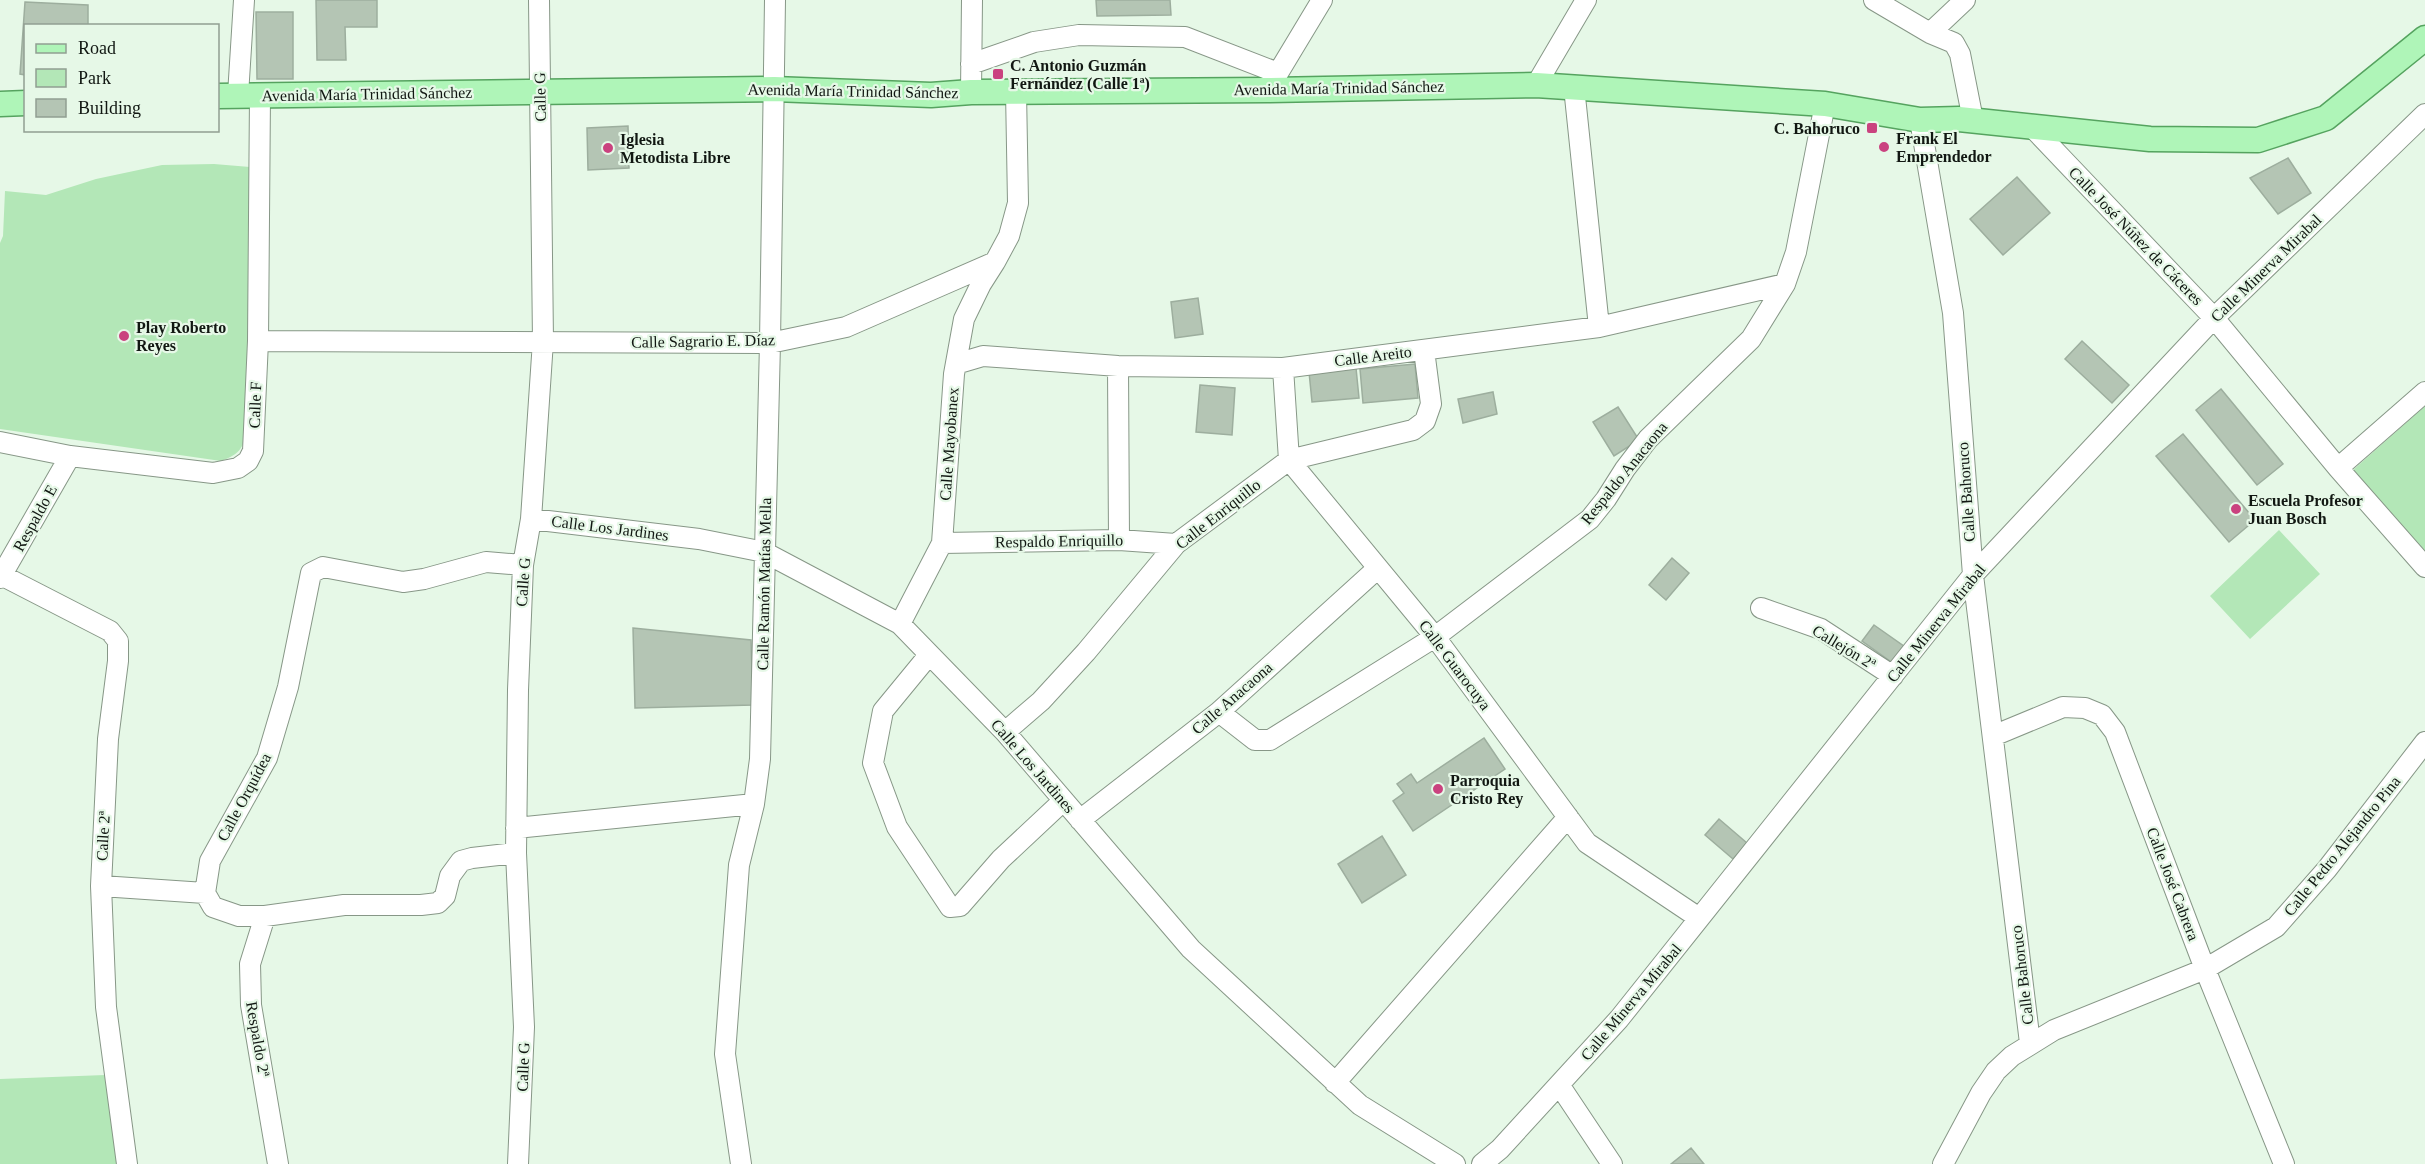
<svg xmlns="http://www.w3.org/2000/svg" width="2425" height="1164" font-family="Georgia,serif">
<rect width="100%" height="100%" fill="#e6f8e7"/>
<path fill="#b3e7b7" d="M 214,164 L 250,167 L 247,432 C 243,449 238,455 221,461 L 0,429 L 0,243 L 3,236 L 5,191 L 46,195 L 96,179 L 162,165 Z
M 2425,406 L 2425,551 L 2353,470 Z
M 2279,530 L 2320,574 L 2250,639 L 2210,596 Z
M 105,1075 L 118,1164 L 0,1164 L 0,1079 Z"/>
<path fill="#b4c5b4" stroke="#9dae9e" stroke-width="1.5" d="M 316,0 L 377,0 L 377,27 L 345,27 L 346,60 L 317,60 Z
M 1096,0 L 1170,0 L 1171,15 L 1097,16 Z
M 25,2 L 88,5 L 88,26 L 26,26 L 26,75 L 20,74 Z
M 256,12 L 293,12 L 293,79 L 257,79 Z
M 628,126 L 629,168 L 588,170 L 587,128 Z
M 2288,158 L 2311,193 L 2278,214 L 2250,178 Z
M 2017,177 L 2050,213 L 2003,255 L 1970,219 Z
M 1198,298 L 1203,334 L 1175,338 L 1171,302 Z
M 2082,341 L 2129,385 L 2112,403 L 2065,359 Z
M 1415,364 L 1418,398 L 1363,403 L 1360,369 Z
M 1356,368 L 1359,398 L 1312,402 L 1309,372 Z
M 1200,385 L 1235,388 L 1232,435 L 1196,432 Z
M 2221,389 L 2283,464 L 2257,485 L 2196,410 Z
M 1493,392 L 1497,414 L 1463,423 L 1458,399 Z
M 1618,407 L 1639,440 L 1614,456 L 1593,422 Z
M 2183,434 L 2255,520 L 2229,542 L 2156,456 Z
M 1672,558 L 1689,573 L 1666,600 L 1649,585 Z
M 1874,625 L 1908,649 L 1897,666 L 1862,641 Z
M 633,628 L 751,640 L 753,705 L 635,708 Z
M 1484,738 L 1505,769 L 1413,831 L 1393,801 L 1404,793 L 1397,784 L 1411,774 L 1417,783 Z
M 1719,819 L 1747,843 L 1733,859 L 1705,835 Z
M 1382,836 L 1406,875 L 1362,903 L 1338,864 Z
M 1691,1148 L 1704,1164 L 1671,1164 Z"/>
<g fill="none" stroke-linecap="round" stroke-linejoin="round">
<g stroke="#879787" stroke-width="22">
<path id="minor" d="M 1874,0 L 1930,33 L 1954,43 L 1960,54 L 1973,120
M 1930,33 L 1965,0
M 971,64 L 1034,42 L 1079,35 L 1185,37 L 1278,73
M 1272,83 L 1322,0
M 1536,85 L 1586,0
M 1574,87 L 1599,327
M 971,92 L 972,0
M 238,95 L 244,0
M 1920,120 L 1953,313 L 1973,575 L 2030,1043
M 2032,127 L 2214,318 L 2338,468 L 2425,567
M 258,341 L 770,343 L 846,327 L 995,262 L 1009,236 L 1018,203 L 1016,91
M 956,364 L 983,356 L 1118,366 L 1283,368 L 1599,327 L 1785,284
M 1118,366 L 1119,540
M 1283,368 L 1289,460 L 1435,637 L 1587,843 L 1699,918
M 0,442 L 70,456 L 213,473 L 238,468 L 248,461 L 253,451 L 258,341 L 260,95
M 2338,468 L 2425,392
M 531,519 L 699,539 L 764,552 L 900,624 L 1005,732 L 1191,949 L 1360,1105 L 1455,1164
M 942,543 L 1119,540 L 1176,544
M 3,576 L 110,631 L 118,641 L 118,661 L 108,739 L 101,886 L 106,1007 L 127,1164
M 0,578 L 70,456
M 1761,608 L 1821,629 L 1893,676
M 900,624 L 942,543 L 954,374 L 964,319 L 981,284 L 995,262
M 929,655 L 883,711 L 873,763 L 897,827 L 950,907 L 960,906 L 1001,859 L 1063,801
M 1219,712 L 1255,740 L 1270,740 L 1435,637 L 1590,519 L 1606,499 L 1625,469 L 1648,439 L 1751,339 L 1785,284 L 1796,252 L 1825,104
M 1005,732 L 1041,701 L 1086,652 L 1176,544 L 1289,460 L 1413,430 L 1425,421 L 1431,404 L 1424,350
M 1993,736 L 2063,707 L 2085,708 L 2102,715 L 2115,732 L 2205,969 L 2284,1164
M 1080,820 L 1219,712 L 1378,568
M 516,828 L 754,804
M 516,853 L 472,858 L 461,861 L 450,876 L 445,896 L 438,903 L 421,905 L 344,905 L 265,916 L 239,916 L 213,907 L 205,893 L 210,861 L 267,758 L 288,687 L 311,573 L 323,567 L 403,582 L 424,579 L 486,562 L 523,565
M 101,886 L 205,893
M 265,916 L 250,964 L 251,1005 L 278,1164
M 1335,1083 L 1568,817
M 1560,1086 L 1612,1164
M 518,1164 L 524,1027 L 516,853 L 518,690 L 523,565 L 531,519 L 543,341 L 539,0
M 741,1164 L 725,1054 L 739,865 L 754,804 L 760,759 L 770,343 L 775,0
M 1482,1164 L 1500,1149 L 1619,1019 L 1973,575 L 2214,318 L 2425,114
M 1943,1164 L 1981,1093 L 1996,1071 L 2012,1056 L 2054,1030 L 2205,969 L 2276,927 L 2327,869 L 2425,742"/>
</g>
<g stroke="#55a35f" stroke-width="27">
<path id="major" d="M 218,96 L 774,89 L 931,95 L 971,92 L 1267,90 L 1536,85 L 1825,104 L 1920,120 L 1959,119 L 2150,139 L 2258,140 L 2326,118 L 2425,38
M 0,104 L 26,103"/>
</g>
<use href="#minor" stroke="#fff" stroke-width="20"/>
<use href="#major" stroke="#aff5b8" stroke-width="24"/>
</g>
<g fill="#ca427f" stroke="#e6f8e7" stroke-width="2">
<rect x="992" y="68" width="12" height="12" rx="3"/>
<rect x="1866" y="122" width="12" height="12" rx="3"/>
<circle cx="1884" cy="147" r="6"/>
<circle cx="608" cy="148" r="6"/>
<circle cx="124" cy="336" r="6"/>
<circle cx="2236" cy="509" r="6"/>
<circle cx="1438" cy="789" r="6"/>
</g>
<g text-anchor="middle" dominant-baseline="central" stroke-width="4.5" stroke-linejoin="round" paint-order="stroke">
<g font-size="16" font-weight="bold" fill="#111712" stroke="#e6f8e7" text-anchor="start">
<text x="1010" y="65">C. Antonio Guzmán<tspan x="1010" dy="18">Fernández (Calle 1ª)</tspan></text>
<text x="1860" y="128" text-anchor="end">C. Bahoruco</text>
<text x="1896" y="138">Frank El<tspan x="1896" dy="18">Emprendedor</tspan></text>
<text x="620" y="139">Iglesia<tspan x="620" dy="18">Metodista Libre</tspan></text>
<text x="136" y="327">Play Roberto<tspan x="136" dy="18">Reyes</tspan></text>
<text x="2248" y="500">Escuela Profesor<tspan x="2248" dy="18">Juan Bosch</tspan></text>
<text x="1450" y="780">Parroquia<tspan x="1450" dy="18">Cristo Rey</tspan></text>
</g>
<g font-size="16" fill="#111712" stroke="#e6f8e7">
<text transform="translate(1339 88) rotate(-1)">Avenida María Trinidad Sánchez</text>
<text transform="translate(853 91) rotate(1)">Avenida María Trinidad Sánchez</text>
<text transform="translate(367 94) rotate(-1)">Avenida María Trinidad Sánchez</text>
<text transform="translate(540 97) rotate(-91)">Calle G</text>
<text transform="translate(2136 236) rotate(46)">Calle José Núñez de Cáceres</text>
<text transform="translate(2266 268) rotate(-44)">Calle Minerva Mirabal</text>
<text transform="translate(703 341) rotate(-1)">Calle Sagrario E. Díaz</text>
<text transform="translate(1373 356) rotate(-7)">Calle Areito</text>
<text transform="translate(255 405) rotate(-88)">Calle F</text>
<text transform="translate(949 444) rotate(-86)">Calle Mayobanex</text>
<text transform="translate(1624 473) rotate(-51)">Respaldo Anacaona</text>
<text transform="translate(1966 492) rotate(-94)">Calle Bahoruco</text>
<text transform="translate(1218 514) rotate(-38)">Calle Enriquillo</text>
<text transform="translate(35 518) rotate(-61)">Respaldo E</text>
<text transform="translate(610 528) rotate(7)">Calle Los Jardines</text>
<text transform="translate(1059 541) rotate(-1)">Respaldo Enriquillo</text>
<text transform="translate(523 582) rotate(-86)">Calle G</text>
<text transform="translate(764 584) rotate(-89)">Calle Ramón Matías Mella</text>
<text transform="translate(1936 623) rotate(-51)">Calle Minerva Mirabal</text>
<text transform="translate(1844 647) rotate(31)">Callejón 2ª</text>
<text transform="translate(1455 665) rotate(53)">Calle Guarocuya</text>
<text transform="translate(1232 698) rotate(-41)">Calle Anacaona</text>
<text transform="translate(1033 766) rotate(49)">Calle Los Jardines</text>
<text transform="translate(244 797) rotate(-62)">Calle Orquídea</text>
<text transform="translate(103 836) rotate(-87)">Calle 2ª</text>
<text transform="translate(2342 846) rotate(-51)">Calle Pedro Alejandro Pina</text>
<text transform="translate(2173 884) rotate(69)">Calle José Cabrera</text>
<text transform="translate(2022 975) rotate(-97)">Calle Bahoruco</text>
<text transform="translate(1631 1002) rotate(-50)">Calle Minerva Mirabal</text>
<text transform="translate(258 1039) rotate(80)">Respaldo 2ª</text>
<text transform="translate(523 1067) rotate(-88)">Calle G</text>
</g>
</g>
<rect x="24" y="24" width="195" height="108" fill="#e6f8e7" stroke="#919e92" stroke-width="1.5"/>
<rect x="36" y="44" width="30" height="9" fill="#aff5b8" stroke="#919e92" stroke-width="1.5"/>
<text x="78" y="54" font-size="18" fill="#111712">Road</text>
<rect x="36" y="69" width="30" height="18" fill="#b3e7b7" stroke="#919e92" stroke-width="1.5"/>
<text x="78" y="84" font-size="18" fill="#111712">Park</text>
<rect x="36" y="99" width="30" height="18" fill="#b4c5b4" stroke="#919e92" stroke-width="1.5"/>
<text x="78" y="114" font-size="18" fill="#111712">Building</text>
</svg>
